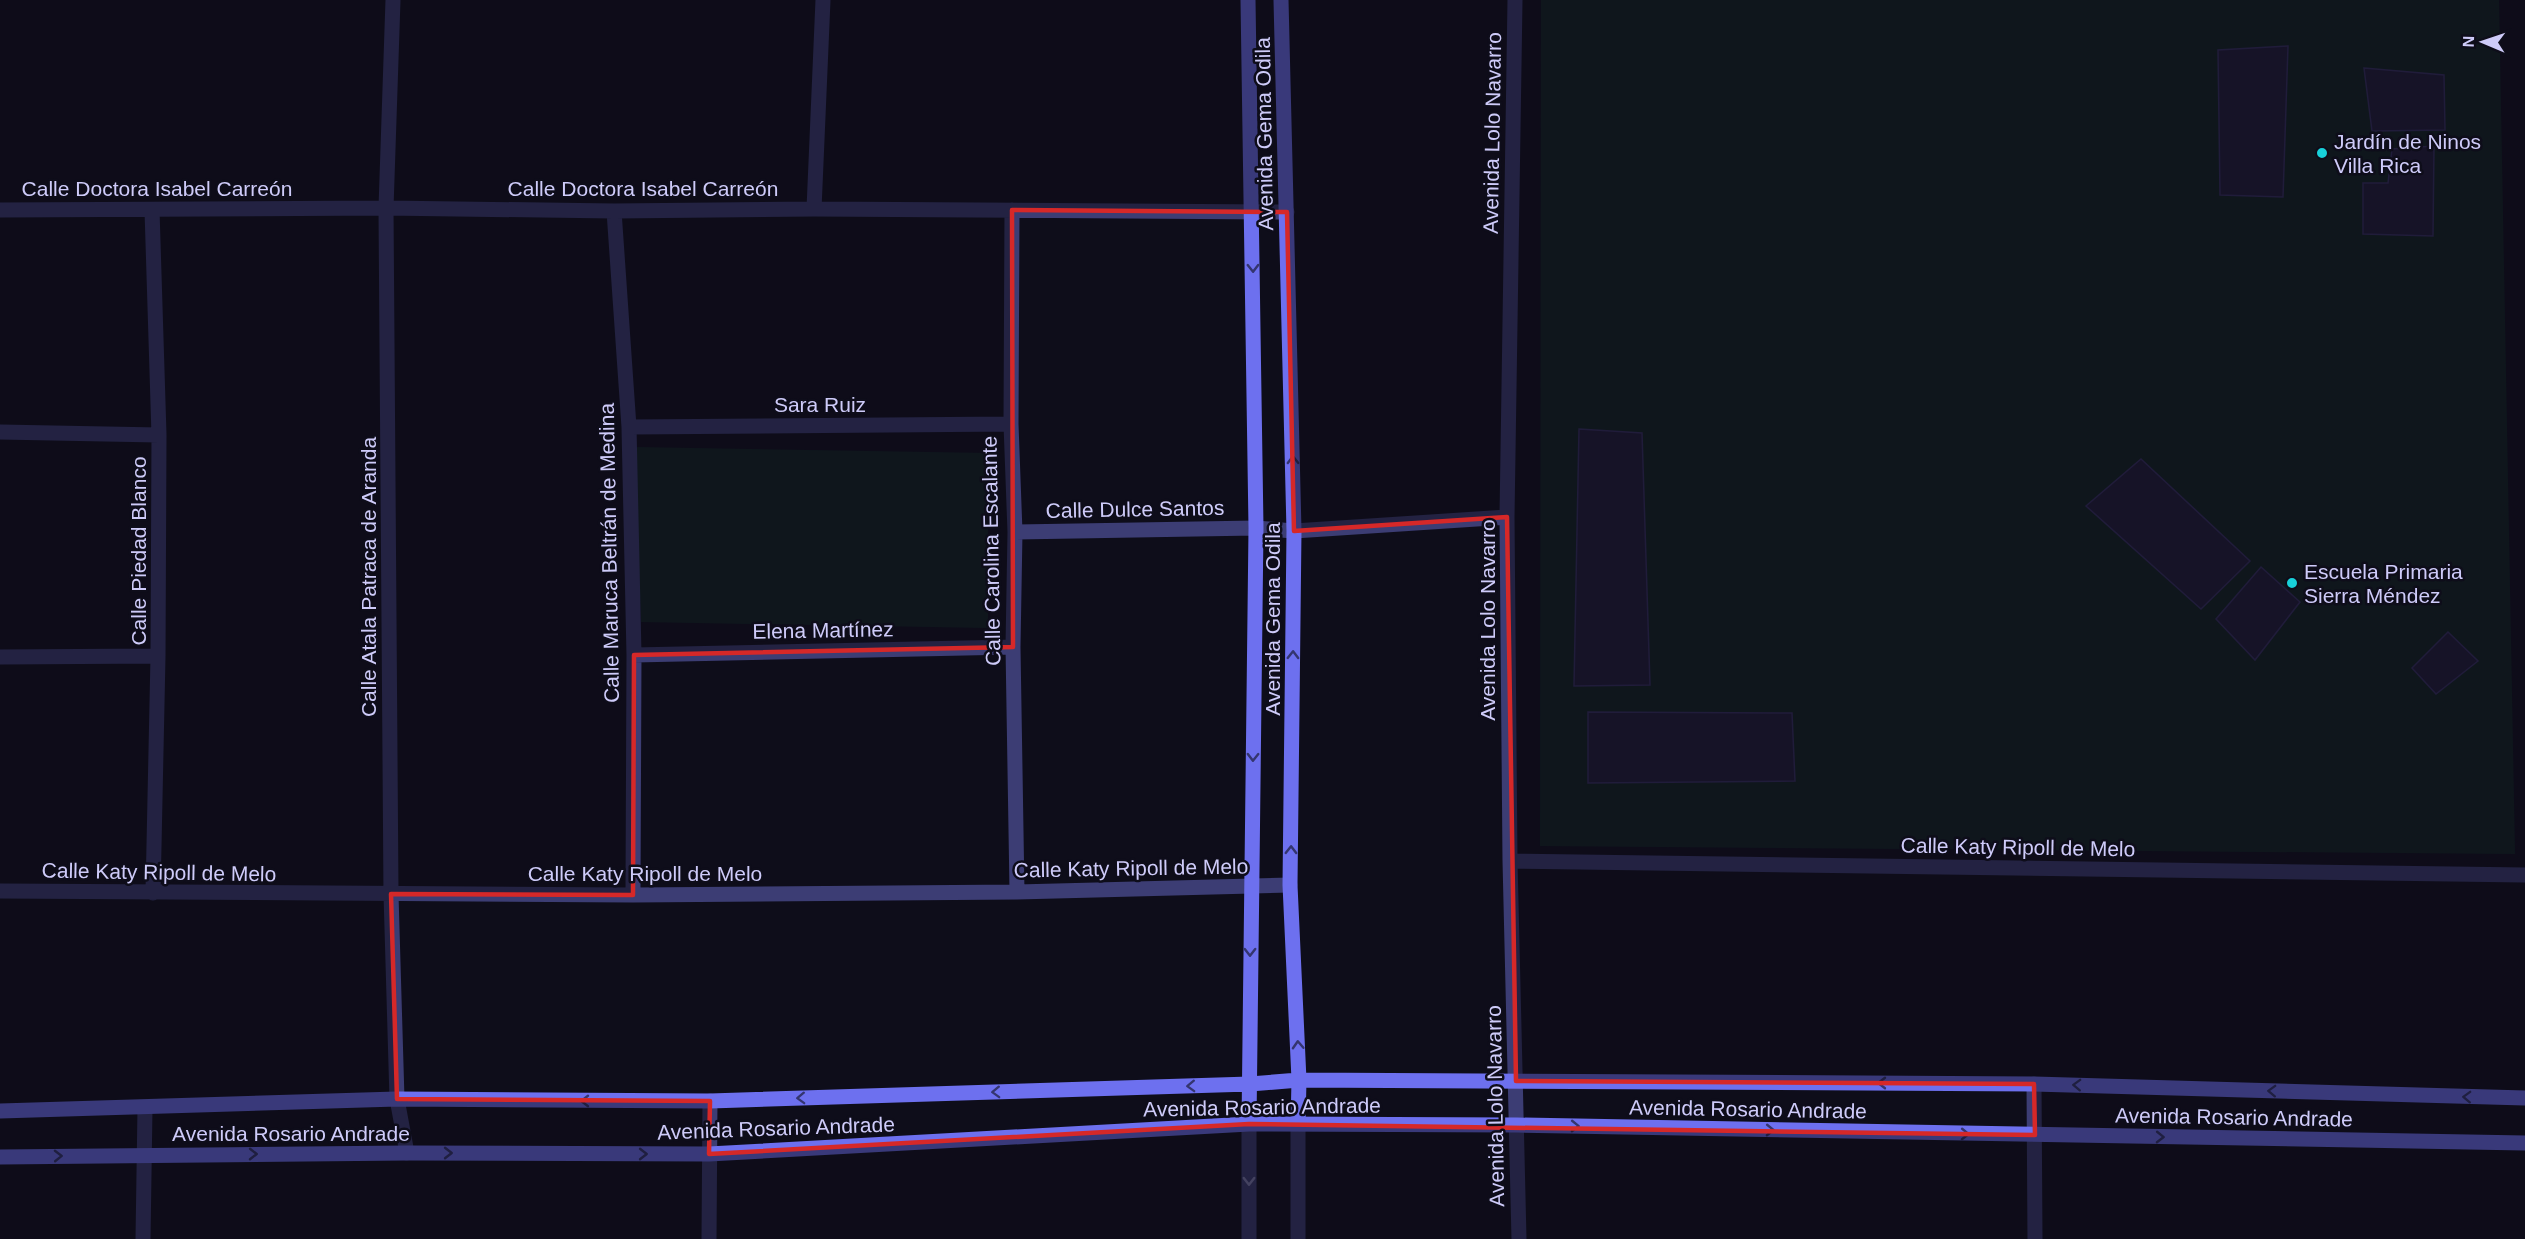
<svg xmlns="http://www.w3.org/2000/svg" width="2525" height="1239" font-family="Arial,sans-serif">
<rect width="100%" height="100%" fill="#0e0d1a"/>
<path fill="#102321" d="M 1541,0 L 2499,0 L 2515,854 L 1540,846 Z
M 634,447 L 988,453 L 988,628 L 641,622 Z"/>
<path fill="#1f1b39" stroke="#372f62" stroke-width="1.5" d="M 2288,46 L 2283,197 L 2220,195 L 2218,50 Z
M 2364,68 L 2444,75 L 2445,130 L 2372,131 Z
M 2434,146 L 2433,236 L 2363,234 L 2363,183 L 2388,183 L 2392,149 Z
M 1579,429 L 1642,433 L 1650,685 L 1574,686 Z
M 2141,459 L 2250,561 L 2201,609 L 2086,506 Z
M 2261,567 L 2300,602 L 2255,660 L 2216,619 Z
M 2448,632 L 2478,661 L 2436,694 L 2412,668 Z
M 1588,712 L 1792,713 L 1795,781 L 1588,783 Z"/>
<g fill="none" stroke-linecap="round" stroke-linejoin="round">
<path stroke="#3c3d74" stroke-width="15" d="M 393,0 L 386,208 L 391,894 L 397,1099 L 407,1153
M 1515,0 L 1507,517 L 1510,861 L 1519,1239
M 814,209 L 823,0
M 0,210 L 386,208 L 614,211 L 814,209 L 1287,212
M 152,210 L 159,435 L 158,656 L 153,893
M 1012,210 L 1011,424 L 1015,532 L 1013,647 L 1017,892
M 614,211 L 629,427 L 634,655 L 633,895
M 629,427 L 1011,424
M 0,432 L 159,435
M 1015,532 L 1256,528 L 1294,531 L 1507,517
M 634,655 L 1013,647
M 0,657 L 158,656
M 1510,861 L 2525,875
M 0,891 L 633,895 L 1017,892 L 1290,885
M 2034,1084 L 2035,1239
M 1249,1124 L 1249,1239
M 143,1239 L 145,1108
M 709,1239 L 710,1101
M 1298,1239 L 1298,1124"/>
<path stroke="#6d70ef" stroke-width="15" d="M 1248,0 L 1256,528 L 1249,1124
M 1281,0 L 1294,531 L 1290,885 L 1299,1080 L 1298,1124
M 0,1111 L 397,1099 L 710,1101 L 1250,1084 L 1299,1080 L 2034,1084 L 2525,1098
M 0,1157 L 407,1153 L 709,1154 L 1249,1124 L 1517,1125 L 2525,1143"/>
</g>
<defs><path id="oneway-chevron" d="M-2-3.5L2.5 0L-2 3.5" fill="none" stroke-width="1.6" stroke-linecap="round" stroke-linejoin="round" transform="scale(1.5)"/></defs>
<g stroke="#34356f">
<use href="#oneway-chevron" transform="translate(1253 268) rotate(89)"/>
<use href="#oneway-chevron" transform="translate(1293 460) rotate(-91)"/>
<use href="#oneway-chevron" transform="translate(1293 655) rotate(-89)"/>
<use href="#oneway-chevron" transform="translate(1253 757) rotate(91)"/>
<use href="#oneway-chevron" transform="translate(1291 850) rotate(-89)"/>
<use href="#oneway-chevron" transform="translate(1250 952) rotate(90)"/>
<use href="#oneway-chevron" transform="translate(1298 1045) rotate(-93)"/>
<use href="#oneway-chevron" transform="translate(1882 1083) rotate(-180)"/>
<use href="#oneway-chevron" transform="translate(2077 1085) rotate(-178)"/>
<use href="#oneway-chevron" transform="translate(1191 1086) rotate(178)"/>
<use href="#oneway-chevron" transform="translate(2272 1091) rotate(-178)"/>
<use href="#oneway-chevron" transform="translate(996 1092) rotate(178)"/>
<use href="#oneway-chevron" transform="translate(2467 1097) rotate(-178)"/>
<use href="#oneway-chevron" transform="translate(801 1098) rotate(178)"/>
<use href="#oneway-chevron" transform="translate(585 1101) rotate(-180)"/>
<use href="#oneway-chevron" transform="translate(1575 1126) rotate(1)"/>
<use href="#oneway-chevron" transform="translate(1770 1130) rotate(1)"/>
<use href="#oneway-chevron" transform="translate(1965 1134) rotate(1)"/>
<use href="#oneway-chevron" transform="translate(2160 1137) rotate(1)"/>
<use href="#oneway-chevron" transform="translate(448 1153)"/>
<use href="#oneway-chevron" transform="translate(253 1154)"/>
<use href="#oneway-chevron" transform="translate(643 1154)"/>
<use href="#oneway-chevron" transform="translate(58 1156) rotate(-1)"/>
</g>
<use stroke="#8584b6" href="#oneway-chevron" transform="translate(1249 1181) rotate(90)"/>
<path d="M0 0H2525V1239H0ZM 1012,210 L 1287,212 L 1294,531 L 1507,517 L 1516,1081 L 2034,1084 L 2035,1135 L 1249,1124 L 709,1154 L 710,1101 L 397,1099 L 391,894 L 633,895 L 634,655 L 1013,647 Z" fill="#0e0d1a" fill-opacity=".55" fill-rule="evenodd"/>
<path fill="none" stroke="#d62828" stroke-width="4.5" stroke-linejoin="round" d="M 1012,210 L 1287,212 L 1294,531 L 1507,517 L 1516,1081 L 2034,1084 L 2035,1135 L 1249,1124 L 709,1154 L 710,1101 L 397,1099 L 391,894 L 633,895 L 634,655 L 1013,647 Z"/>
<g fill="#18d0d9" stroke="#0e0d1a" stroke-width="2">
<circle cx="2322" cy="153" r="6"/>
<circle cx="2292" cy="583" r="6"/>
</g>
<g text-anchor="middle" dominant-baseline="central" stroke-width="5" stroke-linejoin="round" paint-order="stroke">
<g font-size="21" fill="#cecbf9" stroke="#0e0d1a">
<text transform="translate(1492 133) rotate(-89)">Avenida Lolo Navarro</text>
<text transform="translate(1264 134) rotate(-91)">Avenida Gema Odila</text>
<text x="157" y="188">Calle Doctora Isabel Carreón</text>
<text x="643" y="188">Calle Doctora Isabel Carreón</text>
<text x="820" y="404">Sara Ruiz</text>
<text transform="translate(1135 509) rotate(-1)">Calle Dulce Santos</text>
<text transform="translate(138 551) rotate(-90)">Calle Piedad Blanco</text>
<text transform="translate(991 551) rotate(-91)">Calle Carolina Escalante</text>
<text transform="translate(609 553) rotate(-91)">Calle Maruca Beltrán de Medina</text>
<text transform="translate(368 577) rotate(-90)">Calle Atala Patraca de Aranda</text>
<text transform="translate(1272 619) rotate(-90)">Avenida Gema Odila</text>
<text transform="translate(1487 620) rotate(-90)">Avenida Lolo Navarro</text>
<text transform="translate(823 630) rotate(-1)">Elena Martínez</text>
<text transform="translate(2018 847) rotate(1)">Calle Katy Ripoll de Melo</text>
<text transform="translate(1131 868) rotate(-1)">Calle Katy Ripoll de Melo</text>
<text transform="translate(159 872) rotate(1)">Calle Katy Ripoll de Melo</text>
<text x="645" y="873">Calle Katy Ripoll de Melo</text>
<text transform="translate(1495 1106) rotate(-91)">Avenida Lolo Navarro</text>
<text transform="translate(1262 1107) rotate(-1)">Avenida Rosario Andrade</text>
<text transform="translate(1748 1109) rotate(1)">Avenida Rosario Andrade</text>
<text transform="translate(2234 1117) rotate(1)">Avenida Rosario Andrade</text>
<text transform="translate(776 1128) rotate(-2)">Avenida Rosario Andrade</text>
<text x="291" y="1133">Avenida Rosario Andrade</text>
</g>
<g font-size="21" fill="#cecbf9" stroke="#0e0d1a" text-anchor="start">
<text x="2334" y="141">Jardín de Ninos<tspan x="2334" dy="24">Villa Rica</tspan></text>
<text x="2304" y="571">Escuela Primaria<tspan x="2304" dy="24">Sierra Méndez</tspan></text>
</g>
</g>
<g transform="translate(2483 42) rotate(272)" stroke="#0e0d1a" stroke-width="4.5" paint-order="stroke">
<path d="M0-4.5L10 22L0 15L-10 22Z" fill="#cecbf9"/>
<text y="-9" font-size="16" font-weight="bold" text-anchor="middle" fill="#cecbf9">N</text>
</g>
</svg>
